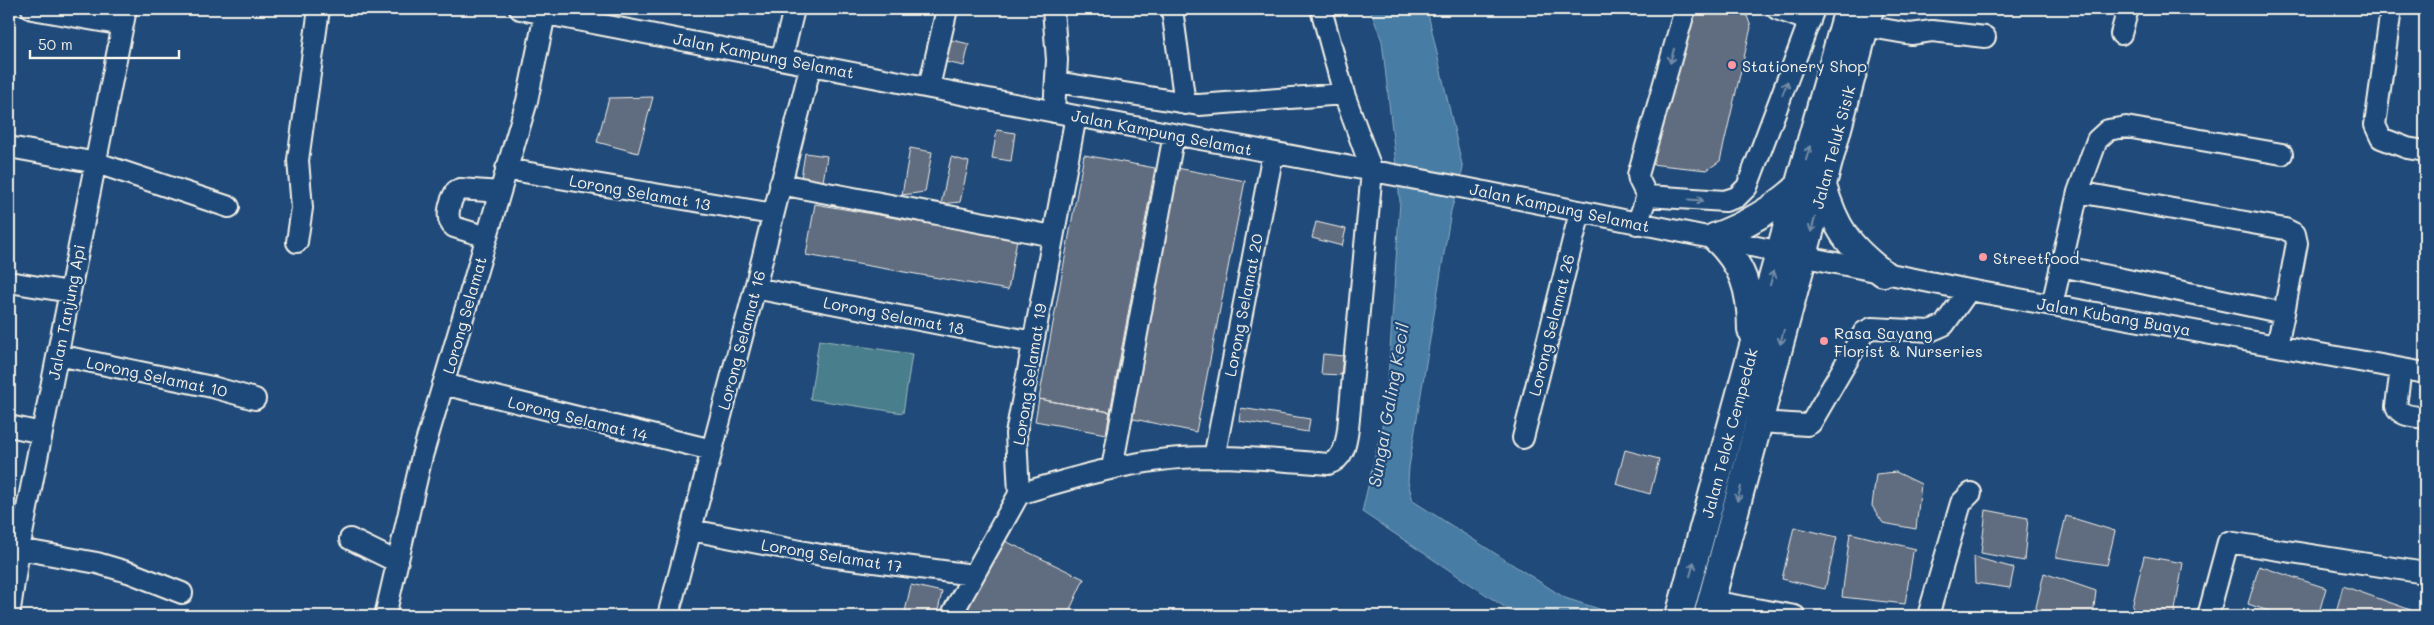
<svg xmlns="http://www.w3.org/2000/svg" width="2434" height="625" font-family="Mali,sans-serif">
<rect width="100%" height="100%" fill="#1f4a7a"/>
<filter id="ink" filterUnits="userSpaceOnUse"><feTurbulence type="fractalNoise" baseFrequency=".02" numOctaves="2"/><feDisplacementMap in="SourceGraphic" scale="10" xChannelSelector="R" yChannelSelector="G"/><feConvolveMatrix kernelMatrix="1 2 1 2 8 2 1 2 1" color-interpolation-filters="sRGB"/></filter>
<g filter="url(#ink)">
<path fill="#497e8c" stroke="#9eb8ba" d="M 819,340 L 912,354 L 903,413 L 810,399 Z"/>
<path fill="#477ba4" stroke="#8caabf" d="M 1370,9 L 1427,9 L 1463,169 L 1451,211 L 1409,467 L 1408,482 L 1413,501 L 1565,598 L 1621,616 L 1518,616 L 1362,512 L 1386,409 L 1400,201 L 1382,41 Z"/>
<path fill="#606c80" stroke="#f4f1e8" d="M 1689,9 L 1727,9 L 1746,13 L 1751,27 L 1720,161 L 1707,170 L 1650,164 Z
M 947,39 L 969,44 L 964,66 L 941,61 Z
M 653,97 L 638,153 L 597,142 L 609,98 Z
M 997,130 L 1015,133 L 1011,161 L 992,158 Z
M 910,148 L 932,152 L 925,192 L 902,195 Z
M 805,153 L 827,156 L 823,182 L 801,178 Z
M 1084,155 L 1155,168 L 1110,412 L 1039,399 Z
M 951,157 L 969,162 L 960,202 L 941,204 Z
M 1177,168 L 1245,181 L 1196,432 L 1129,418 Z
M 815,204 L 1017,239 L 1008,290 L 806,255 Z
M 1316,222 L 1346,229 L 1342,246 L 1312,238 Z
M 1323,354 L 1343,356 L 1341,375 L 1321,374 Z
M 1039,399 L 1110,412 L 1106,434 L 1035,421 Z
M 1241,408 L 1310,419 L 1308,432 L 1239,421 Z
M 1625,450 L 1659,459 L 1650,494 L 1616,484 Z
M 1896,472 L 1921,484 L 1916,529 L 1883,523 L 1872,506 L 1876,474 Z
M 1986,510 L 2028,518 L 2024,561 L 1981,553 Z
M 2066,516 L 2115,531 L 2107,565 L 2056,557 Z
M 1794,527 L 1837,537 L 1825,589 L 1782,579 Z
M 1850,533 L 1916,549 L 1913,552 L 1905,604 L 1842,597 Z
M 1001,539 L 1084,579 L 1067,616 L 965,616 Z
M 2144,556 L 2183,563 L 2174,616 L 2152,616 L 2131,612 Z
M 1974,557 L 2014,568 L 2010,588 L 1975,583 Z
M 2259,566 L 2326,588 L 2318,616 L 2283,616 L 2248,604 Z
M 2044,573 L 2096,591 L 2093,616 L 2034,616 Z
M 911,585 L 942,592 L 937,616 L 904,616 Z
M 2343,586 L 2411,610 L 2410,616 L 2335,616 Z"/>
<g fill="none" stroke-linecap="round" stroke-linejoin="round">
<g stroke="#f4f1e8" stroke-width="24">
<path id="minor" d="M 32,9 L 123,25
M 520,9 L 1076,116 L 1465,188 L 1969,290 L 2425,373
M 1053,9 L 1057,60 L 1054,112
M 1172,9 L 1185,104
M 1777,9 L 1810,21
M 2391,9 L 2375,125 L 2381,138 L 2407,148 L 2425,151
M 1865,26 L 1911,34 L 1932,31 L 1985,37
M 2121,34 L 2128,9
M 782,58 L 794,9
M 1056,82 L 1199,105 L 1344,94
M 929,87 L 947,9
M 9,147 L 97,163 L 229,207
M 506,169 L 773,214
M 780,184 L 1053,236
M 2078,192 L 2285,229 L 2295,234 L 2297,243 L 2284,313
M 1647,196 L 1725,201 L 1737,197 L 1747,187 L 1814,9
M 1637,224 L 1647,196 L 1639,180 L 1638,175 L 1685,9
M 487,237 L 454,227 C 444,219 450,201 456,191 L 460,189 L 500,192
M 297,242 L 302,208 L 298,160 L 319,9
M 2061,266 L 2284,313 L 2277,346
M 9,282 L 70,292
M 755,288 L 1033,342
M 2052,305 L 2078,192 L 2097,140 L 2108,130 L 2126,127 L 2282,154
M 58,355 L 212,387 L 255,399
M 2401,369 L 2396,406 C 2400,417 2415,416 2425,418
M 443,384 L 712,450
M 1759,422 L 1807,425 L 1811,423 L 1864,332 L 1872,328 L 1930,331 L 1944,325 L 1969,290
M 9,426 L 42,433
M 1523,438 L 1580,212
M 1214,458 L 1273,153
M 1112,468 L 1174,134
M 1019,494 C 1066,480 1112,466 1160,460 C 1215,453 1273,460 1328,464 C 1344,459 1346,444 1348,429 L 1372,171 L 1344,94 L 1321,9
M 691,530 L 821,555 L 973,575
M 350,539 L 397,562
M 19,549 L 97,563 L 131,573 L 182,593
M 1711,601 L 1795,616
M 9,616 L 19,549 L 126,9
M 385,616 L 422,456 L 527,101 L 546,9
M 668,616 L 755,288 L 811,64
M 951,616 L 1019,494 L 1016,434 L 1076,116
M 1928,616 L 1961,503 L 1971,493
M 2208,616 L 2228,542 L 2425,573"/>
</g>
<g stroke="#f4f1e8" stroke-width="30">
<path id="major" d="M 1823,186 C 1836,229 1848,246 1883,273
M 1751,330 C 1751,290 1743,264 1714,237 C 1746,225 1773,210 1798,187
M 1679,616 L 1751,353 L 1848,9
M 1707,616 L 1870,9"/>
</g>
<use href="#minor" stroke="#1f4a7a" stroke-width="20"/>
<use href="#major" stroke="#1f4a7a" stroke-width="26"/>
</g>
<defs><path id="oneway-shaft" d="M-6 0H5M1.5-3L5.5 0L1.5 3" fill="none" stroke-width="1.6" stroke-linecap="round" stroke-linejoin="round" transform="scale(1.25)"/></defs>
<g stroke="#748da6">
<use href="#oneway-shaft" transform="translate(1672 56) rotate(106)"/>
<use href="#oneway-shaft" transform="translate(1785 88) rotate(-69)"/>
<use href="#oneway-shaft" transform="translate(1808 153) rotate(-74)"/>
<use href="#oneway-shaft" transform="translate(1696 200) rotate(4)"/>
<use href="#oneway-shaft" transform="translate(1813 225) rotate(105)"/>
<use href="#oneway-shaft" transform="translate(1772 278) rotate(-74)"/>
<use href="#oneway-shaft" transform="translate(1782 337) rotate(105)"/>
<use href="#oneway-shaft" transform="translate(1739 494) rotate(105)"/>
<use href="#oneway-shaft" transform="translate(1692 569) rotate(-75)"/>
</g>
</g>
<g fill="#ff9aa2" stroke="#1f4a7a" stroke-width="2">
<circle cx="1732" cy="65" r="5"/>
<circle cx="1983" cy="257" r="5"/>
<circle cx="1824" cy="341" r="5"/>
</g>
<g text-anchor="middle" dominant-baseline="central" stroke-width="4.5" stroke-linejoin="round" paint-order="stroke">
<g font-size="16" fill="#f4f1e8" stroke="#1f4a7a">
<text transform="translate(764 55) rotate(11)">Jalan Kampung Selamat</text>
<text transform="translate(1162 132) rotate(11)">Jalan Kampung Selamat</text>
<text transform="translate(1833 147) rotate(-75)">Jalan Teluk Sisik</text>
<text transform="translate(640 192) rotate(10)">Lorong Selamat 13</text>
<text transform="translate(1560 207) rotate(12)">Jalan Kampung Selamat</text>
<text transform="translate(1243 305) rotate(-79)">Lorong Selamat 20</text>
<text transform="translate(66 312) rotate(-79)">Jalan Tanjung Api</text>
<text transform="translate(464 315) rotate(-74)">Lorong Selamat</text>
<text transform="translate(894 315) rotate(11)">Lorong Selamat 18</text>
<text transform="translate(2114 316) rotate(10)">Jalan Kubang Buaya</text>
<text transform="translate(1551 325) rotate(-76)">Lorong Selamat 26</text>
<text transform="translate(741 340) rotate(-75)">Lorong Selamat 16</text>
<text transform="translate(1029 374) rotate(-81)">Lorong Selamat 19</text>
<text transform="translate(157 376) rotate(12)">Lorong Selamat 10</text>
<text transform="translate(578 418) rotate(14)">Lorong Selamat 14</text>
<text transform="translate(1729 433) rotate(-75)">Jalan Telok Cempedak</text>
<text transform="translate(832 555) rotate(9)">Lorong Selamat 17</text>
</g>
<g font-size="16" fill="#f4f1e8" stroke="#1f4a7a" text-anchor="start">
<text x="1742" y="65">Stationery Shop</text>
<text x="1993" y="257">Streetfood</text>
<text x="1834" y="332">Rasa Sayang<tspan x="1834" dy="18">Florist &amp; Nurseries</tspan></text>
</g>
<g font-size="18" font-style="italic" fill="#dadfde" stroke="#1f4a7a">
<text transform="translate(1388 405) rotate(-80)">Sungai Galing Kecil</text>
</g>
</g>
<rect width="2434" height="625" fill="none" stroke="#1f4a7a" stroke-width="30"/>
<rect x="15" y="15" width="2404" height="595" fill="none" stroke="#f4f1e8" stroke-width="2" filter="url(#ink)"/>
<path d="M30 50v8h149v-8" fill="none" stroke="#f4f1e8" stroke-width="2.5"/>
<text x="38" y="50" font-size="15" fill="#f4f1e8" stroke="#1f4a7a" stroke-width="4" paint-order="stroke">50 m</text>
</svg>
